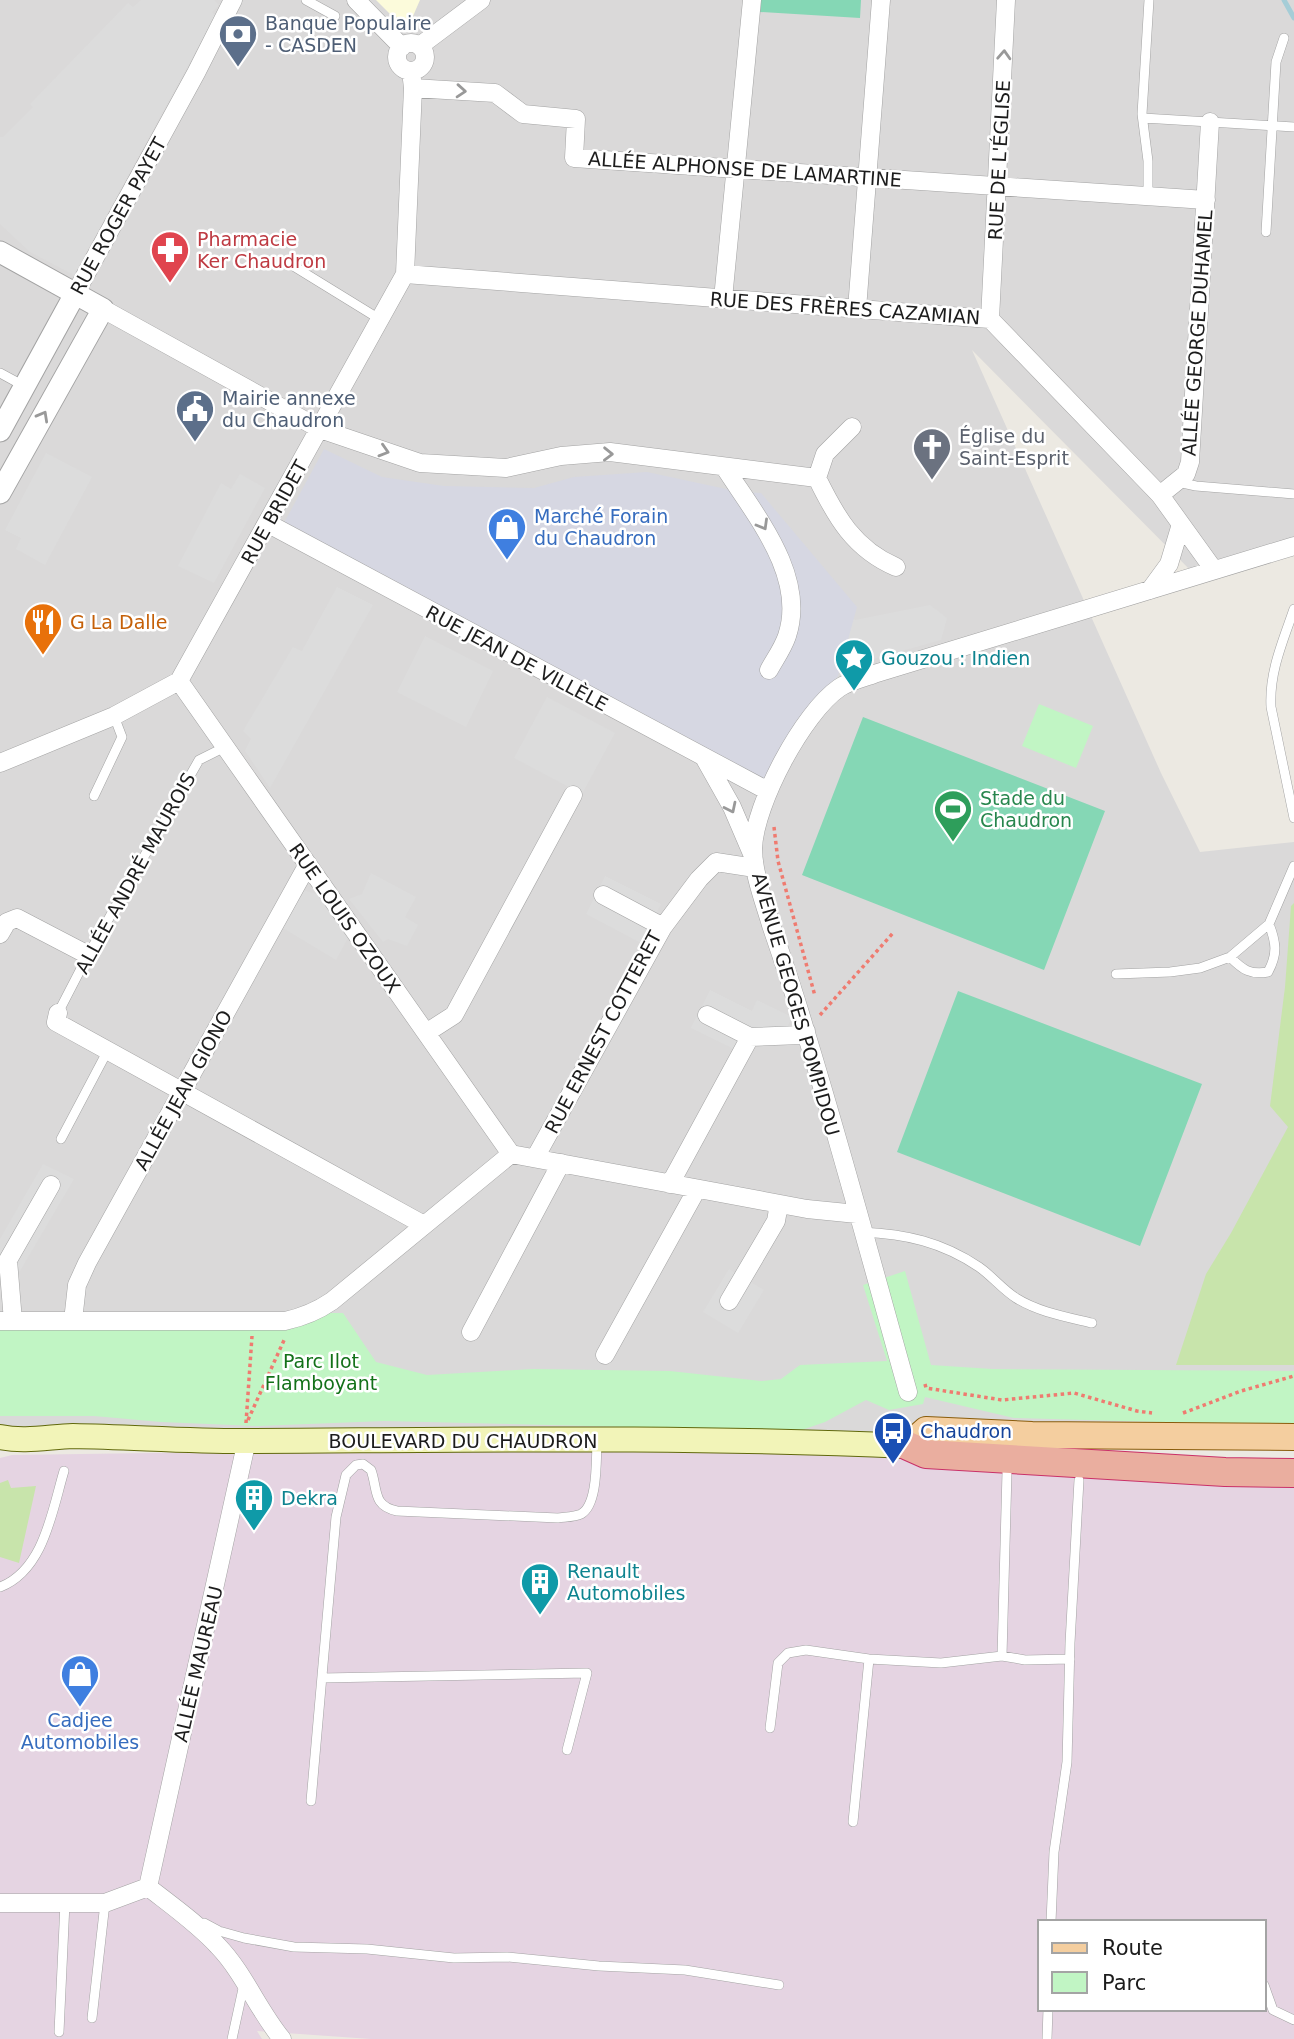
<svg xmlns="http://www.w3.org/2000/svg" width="1294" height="2039" font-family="'DejaVu Sans',sans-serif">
<rect width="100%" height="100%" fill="#ece9e2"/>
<path fill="#dad9d9" d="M 0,0 L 1294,0 L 1294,555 L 1202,582 L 972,350 L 1161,773 L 1200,852 L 1294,842 L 1294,1437 L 900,1460 L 83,1429 L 0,1438 Z"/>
<path fill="#e5d4e2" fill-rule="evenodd" d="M 350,1450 L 867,1454 L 1294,1474 L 1294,2039 L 371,2039 L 257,2031 L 262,2039 L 0,2039 L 0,1458 L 12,1455 ZM 1040,1922 L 1264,1922 L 1264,2009 L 1040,2009 Z"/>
<path fill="#fcfbdb" d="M 376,0 L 420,0 L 410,23 L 390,14 Z"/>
<path fill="#c8e4ab" d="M 1294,903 L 1294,1365 L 1176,1365 L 1206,1274 L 1231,1233 L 1288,1127 L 1270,1106 L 1285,987 L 1291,906 Z
M 8,1480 L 11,1488 L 36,1486 L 19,1563 L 0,1557 L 0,1483 Z"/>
<path fill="#c1f5c4" d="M 1039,704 L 1093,726 L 1076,768 L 1022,746 Z
M 905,1271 L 931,1365 L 992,1369 L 1294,1371 L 1294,1426 L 1014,1418 L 925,1397 L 923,1404 L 889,1410 L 866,1400 L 825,1422 L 799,1431 L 384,1421 L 258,1426 L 161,1422 L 94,1416 L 0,1416 L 0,1329 L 328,1313 L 343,1313 L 376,1362 L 427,1375 L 533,1369 L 670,1371 L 761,1381 L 781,1379 L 800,1365 L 887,1361 L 863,1285 Z"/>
<path fill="#85d7b5" d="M 761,0 L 861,0 L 860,18 L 760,12 Z
M 863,717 L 1105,811 L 1044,970 L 802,875 Z
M 958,991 L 1202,1084 L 1140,1246 L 897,1152 Z"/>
<path fill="#dcdcdc" d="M 141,0 L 214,0 L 219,5 L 212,12 L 215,16 L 74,275 L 30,252 L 0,224 L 0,137 L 3,137 L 33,107 L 30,104 L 128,3 L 133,7 Z
M 46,453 L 92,477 L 45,565 L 16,549 L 21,538 L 5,530 Z
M 240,474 L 265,488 L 214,583 L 178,566 L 221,483 L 231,489 Z
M 337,587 L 373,605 L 270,788 L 245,751 L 251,739 L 243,731 L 293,647 L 302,651 Z
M 832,587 L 855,620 L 930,605 L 947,618 L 941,640 L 817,675 Z
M 425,636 L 493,671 L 466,727 L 397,692 Z
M 547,697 L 615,733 L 582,794 L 514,758 Z
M 371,873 L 416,897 L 405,917 L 418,925 L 407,946 L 388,939 L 383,942 L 349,899 L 362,894 Z
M 605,876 L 661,904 L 641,943 L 586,914 Z
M 299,889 L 317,894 L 320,889 L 350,934 L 336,960 L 278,925 Z
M 710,990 L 752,1011 L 757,1000 L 792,1017 L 779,1044 L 747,1028 L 736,1050 L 691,1028 Z
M 43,1164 L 74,1179 L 17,1276 L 0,1281 L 0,1239 Z
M 729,1269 L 764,1290 L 738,1333 L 703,1312 Z"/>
<path fill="#d6d7e2" d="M 324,449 L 382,477 L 444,486 L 534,488 L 574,477 L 647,472 L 740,492 L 761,493 L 857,607 L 838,676 L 796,721 L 766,784 L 284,523 Z"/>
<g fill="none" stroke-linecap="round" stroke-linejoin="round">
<path stroke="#a5cdd7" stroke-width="5" d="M 1284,0 L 1294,18"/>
<g stroke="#a3a3a3" stroke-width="10">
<path id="service" d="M 306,0 L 335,16
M 1143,118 L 1294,127
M 1148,197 L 1148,161 L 1142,114 L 1149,0
M 1266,232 L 1276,62 L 1284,38
M 290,264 L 381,320
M 0,373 L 24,386
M 1178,482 L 1196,486 L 1294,494
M 1294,609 C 1283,641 1269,672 1271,707 L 1294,818
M 94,796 L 122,737 L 114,716
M 1230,957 C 1243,970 1250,975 1268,972 C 1278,954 1276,942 1269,924
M 1116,974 L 1170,972 L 1200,968 L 1230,957 L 1269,924 L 1294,866
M 58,1013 L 88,955 L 199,760 L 225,747
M 61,1139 L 108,1050
M 862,1232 C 906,1234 942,1242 979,1267 C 992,1276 1002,1289 1016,1298 C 1038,1312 1067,1317 1092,1323
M 0,1587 C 44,1570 52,1511 64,1471
M 1002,1656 L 1007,1472
M 322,1678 L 587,1673 L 567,1750
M 770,1728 L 778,1663 L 788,1653 L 806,1650 L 869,1659 L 941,1663 L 1002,1656 L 1025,1660 L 1070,1659
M 311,1801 L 336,1517 L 346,1475 L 356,1465 L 363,1464 L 371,1470 C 378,1489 372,1506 397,1511 L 558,1518 C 565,1517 575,1517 581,1514 C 598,1505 596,1460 597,1443
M 853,1822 L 869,1659
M 1051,1922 L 1054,1852 L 1067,1762 L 1070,1643 L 1079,1480
M 204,1923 L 219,1931 L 244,1938 L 294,1947 L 367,1949 L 454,1958 L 507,1957 L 599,1966 L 685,1970 L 779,1985
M 1264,1985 L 1273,2010 L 1294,2020
M 92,2018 L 105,1903
M 59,2032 L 65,1903
M 232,2039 L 244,1984
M 1047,2039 L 1048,2009"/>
</g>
<g stroke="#a3a3a3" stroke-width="19">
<path id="minor" d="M 356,0 L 402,47
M397 57a14 14 0 1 1 28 0a14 14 0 1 1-28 0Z
M 421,45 L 481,0
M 413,88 L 495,93 L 523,114 L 576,119 L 574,158 L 1206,200
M 405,274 L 990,319 L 1160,495 L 1214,570
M 75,294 L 196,73 L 233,0
M 723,299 L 752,0
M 103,309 L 320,429 L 420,463 L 506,468 L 561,456 L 610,452 L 817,478
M 857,309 L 881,0
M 990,319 L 1006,0
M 852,427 L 825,454 L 817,478 C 836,517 854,549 896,567
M 725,468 C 755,515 807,576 787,636 C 783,648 775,659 769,670
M 1160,495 L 1186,474 L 1190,462 L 1210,122
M 267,523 L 768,791
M 1150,590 L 1169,564 L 1181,524
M 179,681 L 511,1154
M 705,759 L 732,807 L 753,856
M 0,763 L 114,716 L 179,681 L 405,274 L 413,88 L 411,71
M 663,927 L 699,879 L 716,862 L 755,868
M 0,934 L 7,922 L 17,918 L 88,955
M 58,1013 L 56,1022 L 424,1225
M 707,1015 L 750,1037
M 426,1033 L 454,1015 L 573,795
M 511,1154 L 807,1209 L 857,1214
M 535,1158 L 663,927 L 603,895
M 670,1184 L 750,1037 L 801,1035 L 806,1031
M 729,1301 L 776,1221 L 779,1204
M 0,1321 L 285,1321 C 303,1317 316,1312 332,1301 L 511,1154
M 13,1321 L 8,1260 L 51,1185
M 73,1321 L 77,1285 L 87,1263 L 308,864
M 471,1332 L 561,1163
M 605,1355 L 697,1189
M 908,1392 C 874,1271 842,1150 805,1030 C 795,995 783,960 771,925 C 764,901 753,873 753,848 C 755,803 803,713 839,688 C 849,681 863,678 874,674 L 1294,546
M 148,1887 L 247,1440
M 148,1887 C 171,1905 198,1924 218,1946 C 244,1973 258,2010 282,2039
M 0,1903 L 105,1903 L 148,1887"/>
</g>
<g stroke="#a3a3a3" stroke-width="23">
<path id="tertiary" d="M 0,252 L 103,309 L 0,493
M 0,431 L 75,294"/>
</g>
<g stroke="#61690c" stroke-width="26">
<path id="secondary" d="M 0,1437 C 24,1442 48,1437 73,1436 C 130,1437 186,1441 242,1441 C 464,1440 686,1436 908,1446"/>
</g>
<g stroke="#895c0b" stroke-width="28">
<path id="primary" d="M 908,1446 L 926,1430 L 1032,1435 L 1294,1437"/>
</g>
<g stroke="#c93068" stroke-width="30">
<path id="trunk" d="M 908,1446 L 926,1454 L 1225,1472 L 1294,1473"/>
</g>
<path stroke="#ef7b70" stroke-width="3.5" stroke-dasharray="3.5 3.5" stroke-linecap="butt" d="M 774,827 L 778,861 L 815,996
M 820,1015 L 893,933
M 925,1384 L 926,1388 L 1002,1400 L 1074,1393 L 1137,1411 L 1152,1413
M 1183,1413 L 1241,1391 L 1294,1376
M 248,1420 L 285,1338
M 246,1423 L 252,1336"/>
<use href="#service" stroke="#fff" stroke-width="9"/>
<use href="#minor" stroke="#fff" stroke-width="18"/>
<use href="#tertiary" stroke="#fff" stroke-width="21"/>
<use href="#secondary" stroke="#f2f4b8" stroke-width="24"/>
<use href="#primary" stroke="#f4ce9f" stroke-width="26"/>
<use href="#trunk" stroke="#eaae9f" stroke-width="28"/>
</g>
<defs><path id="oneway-chevron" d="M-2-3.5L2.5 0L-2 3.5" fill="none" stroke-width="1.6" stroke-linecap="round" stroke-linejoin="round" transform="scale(1.75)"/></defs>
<g stroke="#999">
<use href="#oneway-chevron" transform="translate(1004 55) rotate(-87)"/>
<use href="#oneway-chevron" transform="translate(461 91) rotate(4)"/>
<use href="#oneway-chevron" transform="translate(43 416) rotate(-61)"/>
<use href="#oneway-chevron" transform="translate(384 451) rotate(17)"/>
<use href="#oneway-chevron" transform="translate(608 454) rotate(1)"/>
<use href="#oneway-chevron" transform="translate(763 525) rotate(60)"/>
<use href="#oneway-chevron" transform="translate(731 808) rotate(64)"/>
</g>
<defs>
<g id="bank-pin" transform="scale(2.0125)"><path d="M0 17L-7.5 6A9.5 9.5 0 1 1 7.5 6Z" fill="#5c6f8a" stroke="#fff"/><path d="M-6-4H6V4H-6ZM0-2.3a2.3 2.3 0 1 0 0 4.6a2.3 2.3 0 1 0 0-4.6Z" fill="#fff"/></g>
<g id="pharmacy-pin" transform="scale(2.0125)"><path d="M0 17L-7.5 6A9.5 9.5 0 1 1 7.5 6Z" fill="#e0444e" stroke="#fff"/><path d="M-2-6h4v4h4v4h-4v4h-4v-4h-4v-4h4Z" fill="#fff"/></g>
<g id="civic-pin" transform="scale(2.0125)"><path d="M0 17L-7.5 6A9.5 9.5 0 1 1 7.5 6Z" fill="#5c6f8a" stroke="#fff"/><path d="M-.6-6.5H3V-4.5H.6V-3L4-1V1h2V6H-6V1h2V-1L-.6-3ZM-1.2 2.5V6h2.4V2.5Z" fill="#fff"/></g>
<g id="church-pin" transform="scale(2.0125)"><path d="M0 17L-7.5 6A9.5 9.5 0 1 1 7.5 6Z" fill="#6b7280" stroke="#fff"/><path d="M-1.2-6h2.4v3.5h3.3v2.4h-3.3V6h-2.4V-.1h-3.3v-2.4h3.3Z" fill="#fff"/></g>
<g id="shop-pin" transform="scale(2.0125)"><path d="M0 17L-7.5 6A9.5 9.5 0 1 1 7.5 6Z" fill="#3f7fe0" stroke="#fff"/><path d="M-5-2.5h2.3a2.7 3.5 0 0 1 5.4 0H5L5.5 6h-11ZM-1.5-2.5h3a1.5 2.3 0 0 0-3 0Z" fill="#fff"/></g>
<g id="restaurant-pin" transform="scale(2.0125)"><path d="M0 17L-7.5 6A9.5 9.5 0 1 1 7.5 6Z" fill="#e8710a" stroke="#fff"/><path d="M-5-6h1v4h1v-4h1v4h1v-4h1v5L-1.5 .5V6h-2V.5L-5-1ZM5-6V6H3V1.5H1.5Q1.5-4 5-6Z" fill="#fff"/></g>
<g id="sight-pin" transform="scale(2.0125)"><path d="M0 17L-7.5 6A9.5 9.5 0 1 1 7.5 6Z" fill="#0f9aa8" stroke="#fff"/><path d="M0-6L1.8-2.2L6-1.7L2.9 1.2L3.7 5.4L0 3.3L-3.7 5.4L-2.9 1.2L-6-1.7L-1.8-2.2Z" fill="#fff"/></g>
<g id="stadium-pin" transform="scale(2.0125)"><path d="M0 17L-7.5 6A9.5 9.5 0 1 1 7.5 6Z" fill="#2e9e5b" stroke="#fff"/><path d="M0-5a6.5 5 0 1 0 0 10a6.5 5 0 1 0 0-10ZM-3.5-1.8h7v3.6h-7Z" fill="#fff"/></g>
<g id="bus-pin" transform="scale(2.0125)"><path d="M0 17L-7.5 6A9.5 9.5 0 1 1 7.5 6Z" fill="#1a4fb4" stroke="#fff"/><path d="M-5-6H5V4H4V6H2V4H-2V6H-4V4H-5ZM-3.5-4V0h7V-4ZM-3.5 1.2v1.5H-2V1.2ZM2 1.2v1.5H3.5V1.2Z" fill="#fff"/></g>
<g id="building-pin" transform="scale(2.0125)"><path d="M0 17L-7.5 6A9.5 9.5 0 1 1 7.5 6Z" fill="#0f9aa8" stroke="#fff"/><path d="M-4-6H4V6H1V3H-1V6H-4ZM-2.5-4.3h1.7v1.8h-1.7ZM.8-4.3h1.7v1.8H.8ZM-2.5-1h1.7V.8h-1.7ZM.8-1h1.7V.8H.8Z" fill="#fff"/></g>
</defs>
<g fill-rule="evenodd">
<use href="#bank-pin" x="238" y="34"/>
<use href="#pharmacy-pin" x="170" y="250"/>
<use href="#civic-pin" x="195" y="409"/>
<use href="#church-pin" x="932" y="447"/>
<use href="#shop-pin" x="507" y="527"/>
<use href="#restaurant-pin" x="43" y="622"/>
<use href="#sight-pin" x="854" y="658"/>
<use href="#stadium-pin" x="953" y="809"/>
<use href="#bus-pin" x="893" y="1431"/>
<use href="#building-pin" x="254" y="1498"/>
<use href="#building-pin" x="540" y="1582"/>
<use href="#shop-pin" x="80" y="1674"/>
</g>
<g text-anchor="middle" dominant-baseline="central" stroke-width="5" stroke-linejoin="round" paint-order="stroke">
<g font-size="19" fill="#4e5e75" stroke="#fff" text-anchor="start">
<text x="265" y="23">Banque Populaire<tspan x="265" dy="22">- CASDEN</tspan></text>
<text x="222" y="398">Mairie annexe<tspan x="222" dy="22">du Chaudron</tspan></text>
</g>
<g font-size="19" fill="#1c1c1c" stroke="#fff">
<text transform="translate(999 160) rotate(-87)">RUE DE L'ÉGLISE</text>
<text transform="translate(745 169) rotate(4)">ALLÉE ALPHONSE DE LAMARTINE</text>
<text transform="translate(118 216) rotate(-61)">RUE ROGER PAYET</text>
<text transform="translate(845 308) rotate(4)">RUE DES FRÈRES CAZAMIAN</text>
<text transform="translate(1197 333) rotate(-86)">ALLÉE GEORGE DUHAMEL</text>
<text transform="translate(274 512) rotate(-61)">RUE BRIDET</text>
<text transform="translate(517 658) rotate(28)">RUE JEAN DE VILLÈLE</text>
<text transform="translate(135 873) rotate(-61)">ALLÉE ANDRÉ MAUROIS</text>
<text transform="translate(345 918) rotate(55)">RUE LOUIS OZOUX</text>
<text transform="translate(796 1004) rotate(74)">AVENUE GEOGES POMPIDOU</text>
<text transform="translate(603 1032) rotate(-62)">RUE ERNEST COTTERET</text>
<text transform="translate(183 1090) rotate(-61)">ALLÉE JEAN GIONO</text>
<text x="463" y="1441">BOULEVARD DU CHAUDRON</text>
<text transform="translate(198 1664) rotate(-77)">ALLÉE MAUREAU</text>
</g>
<g font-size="19" fill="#be3a42" stroke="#fff" text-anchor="start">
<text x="197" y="239">Pharmacie<tspan x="197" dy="22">Ker Chaudron</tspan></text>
</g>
<g font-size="19" fill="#5b616d" stroke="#fff" text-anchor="start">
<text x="959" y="436">Église du<tspan x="959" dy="22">Saint-Esprit</tspan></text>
</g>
<g font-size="19" fill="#366cbe" stroke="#fff" text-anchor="start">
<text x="534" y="516">Marché Forain<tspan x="534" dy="22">du Chaudron</tspan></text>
<text x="80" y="1720" text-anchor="middle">Cadjee<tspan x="80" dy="22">Automobiles</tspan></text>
</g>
<g font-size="19" fill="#c56008" stroke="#fff" text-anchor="start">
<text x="70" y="622">G La Dalle</text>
</g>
<g font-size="19" fill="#0d838f" stroke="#fff" text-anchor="start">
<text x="881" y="658">Gouzou : Indien</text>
<text x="281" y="1498">Dekra</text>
<text x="567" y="1571">Renault<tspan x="567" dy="22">Automobiles</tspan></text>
</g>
<g font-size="19" fill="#27864d" stroke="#fff" text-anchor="start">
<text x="980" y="798">Stade du<tspan x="980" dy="22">Chaudron</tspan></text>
</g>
<g font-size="19" fill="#137119" stroke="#fff">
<text x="321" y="1361">Parc Ilot<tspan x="321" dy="22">Flamboyant</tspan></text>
</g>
<g font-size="19" fill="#164399" stroke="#fff" text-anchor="start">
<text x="920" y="1431">Chaudron</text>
</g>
</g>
<rect x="1038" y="1920" width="228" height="91" fill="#ffffff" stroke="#a4a4a4" stroke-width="2"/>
<rect x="1052" y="1943" width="35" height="10" fill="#f4ce9f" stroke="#a4a4a4" stroke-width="2"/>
<text x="1102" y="1955" font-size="21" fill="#1c1c1c">Route</text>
<rect x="1052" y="1972" width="35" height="21" fill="#c1f5c4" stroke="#a4a4a4" stroke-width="2"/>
<text x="1102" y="1990" font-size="21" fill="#1c1c1c">Parc</text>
</svg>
